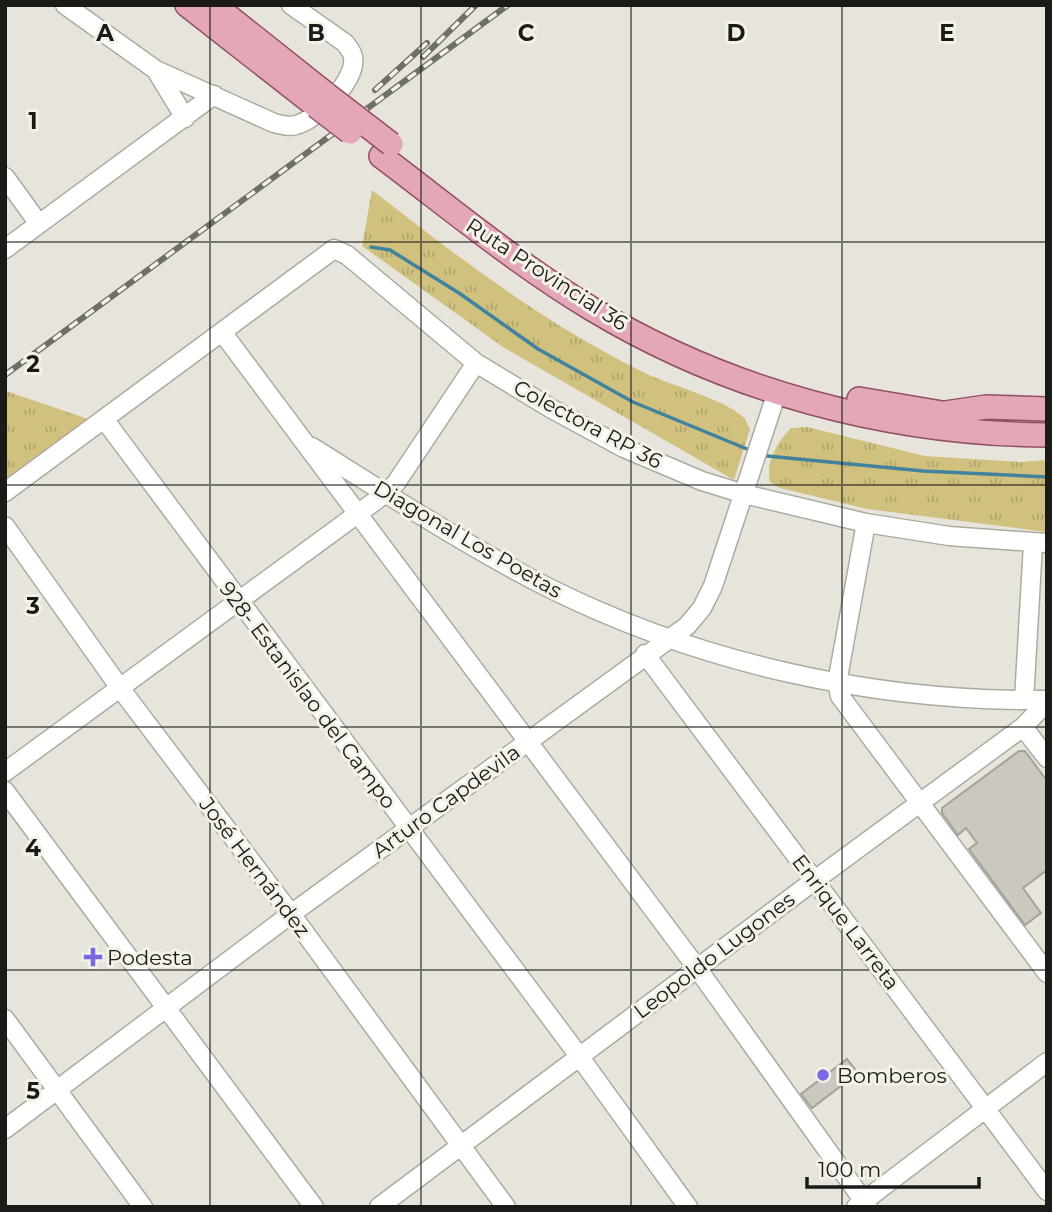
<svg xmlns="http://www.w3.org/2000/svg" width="1052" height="1212" font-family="Montserrat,sans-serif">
<defs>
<pattern id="grass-tufts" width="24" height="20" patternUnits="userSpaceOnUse" patternTransform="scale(1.75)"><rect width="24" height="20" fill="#d0c17f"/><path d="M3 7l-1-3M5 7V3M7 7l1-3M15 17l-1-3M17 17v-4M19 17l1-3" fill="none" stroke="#b2a56d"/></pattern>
</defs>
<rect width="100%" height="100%" fill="#e7e5db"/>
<path fill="url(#grass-tufts)" d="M 372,190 C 459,258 545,324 645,373 C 672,386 721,398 742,416 C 746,419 747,424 750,429 L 734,480 L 503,347 L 362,246 Z
M 6,391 L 91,420 L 5,484 L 5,392 Z
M 807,427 L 925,456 L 1021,462 L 1047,460 L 1047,532 L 867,509 L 780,488 L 770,482 C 765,463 778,441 791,428 Z"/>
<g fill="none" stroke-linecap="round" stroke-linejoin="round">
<path stroke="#41829d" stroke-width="3.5" d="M 371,247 L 390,250 L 459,293 L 538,349 L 633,402 L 747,449
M 767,456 L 923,471 L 1047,477"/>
</g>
<path fill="#cbc9bf" stroke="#a4a299" stroke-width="2" d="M 1019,751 L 1025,751 L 1047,781 L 1047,870 L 1023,888 L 1041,913 L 1025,925 L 969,849 L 977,843 L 966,828 L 958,835 L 942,813 L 942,808 Z
M 847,1059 L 858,1073 L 812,1108 L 801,1094 Z"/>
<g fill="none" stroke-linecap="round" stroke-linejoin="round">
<g stroke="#adaba1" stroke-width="21">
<path id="minor" d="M 65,5 L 156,70 L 274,123 C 282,125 289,127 296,125 C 317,120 357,80 353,57 C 352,51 348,47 345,43 L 291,5
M 156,70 L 185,118
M 5,177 L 39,224
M 5,249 L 214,95
M 222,332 L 697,968 L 868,1207
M 104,419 L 579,1056 L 688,1207
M 312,447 C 390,496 467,546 549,588 C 702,664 875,702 1047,700
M 5,492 L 334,249 L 347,255 L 476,363 L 552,409 L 624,448 L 702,481 L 744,494 L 866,523 L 949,536 L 1047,543
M 866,523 L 837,683 L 840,696 L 1047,973
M 5,526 L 120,688 L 291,914 L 506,1207
M 645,654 L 1047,1191
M 1024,700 L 1033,544
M 1023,727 L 1047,758
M 5,772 L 386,493 L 396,483 L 476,363
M 5,791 L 314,1207
M 5,1019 L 143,1207
M 5,1129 L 291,914 L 687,626 L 702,608 L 713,586 L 777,392
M 379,1207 L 815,880 L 1023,727 L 1047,702
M 856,1207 L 1047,1062"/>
</g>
<g stroke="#915061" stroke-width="26">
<path id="major" d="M 187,5 L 316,106
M 214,5 L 326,94
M 381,156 C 450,208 517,264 592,309 C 728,391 888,434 1047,435
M 859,399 L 942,413
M 945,413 L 986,407 L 1047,409"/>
</g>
<use href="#minor" stroke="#fff" stroke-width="18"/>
<use href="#major" stroke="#e3a7b8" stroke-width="23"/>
<g stroke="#706e68" stroke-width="6">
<path id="rail" d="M 423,57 L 476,5
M 375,90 L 427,43
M 5,375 L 508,5"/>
</g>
<use href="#rail" stroke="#f4f2e8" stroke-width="3.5" stroke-dasharray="10" stroke-linecap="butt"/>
<g stroke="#915061" stroke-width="26" stroke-linecap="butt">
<path id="major-bridge" d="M 326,94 L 391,144
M 316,106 L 350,132"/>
</g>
<use href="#major-bridge" stroke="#e3a7b8" stroke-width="23"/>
</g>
<path fill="none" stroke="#1b1a16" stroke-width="2" stroke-opacity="0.55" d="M 210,5 L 210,1207M 421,5 L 421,1207M 631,5 L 631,1207M 842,5 L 842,1207M 5,242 L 1047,242M 5,485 L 1047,485M 5,727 L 1047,727M 5,970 L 1047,970"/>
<g fill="#7b67e2" stroke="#f4f2e8" stroke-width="2.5">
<path d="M89.5 946.5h7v7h7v7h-7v7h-7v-7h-7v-7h7z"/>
<circle cx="823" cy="1075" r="7"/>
</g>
<g text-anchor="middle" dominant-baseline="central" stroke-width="6" stroke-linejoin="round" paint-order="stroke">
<g font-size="21" fill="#1b1a16" stroke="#f4f2e8">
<text transform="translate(547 274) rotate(33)">Ruta Provincial 36</text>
<text transform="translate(588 424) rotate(28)">Colectora RP 36</text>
<text transform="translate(468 539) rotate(30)">Diagonal Los Poetas</text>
<text transform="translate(308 695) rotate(53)">928- Estanislao del Campo</text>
<text transform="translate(446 801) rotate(-36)">Arturo Capdevila</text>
<text transform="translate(255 867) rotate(53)">José Hernández</text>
<text transform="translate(846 922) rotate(53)">Enrique Larreta</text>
<text transform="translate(714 955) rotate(-37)">Leopoldo Lugones</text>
</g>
<g font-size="21" fill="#1b1a16" stroke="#f4f2e8" text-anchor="start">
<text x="107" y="957">Podesta</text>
<text x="837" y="1075">Bomberos</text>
</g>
</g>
<g font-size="23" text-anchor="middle" font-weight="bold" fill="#1b1a16" stroke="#f4f2e8" stroke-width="6" stroke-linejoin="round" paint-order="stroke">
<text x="105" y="41">A</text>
<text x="316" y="41">B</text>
<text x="526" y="41">C</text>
<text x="736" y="41">D</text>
<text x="947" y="41">E</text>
<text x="33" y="129">1</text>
<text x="33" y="372">2</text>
<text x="33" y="614">3</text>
<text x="33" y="856">4</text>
<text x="33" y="1099">5</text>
</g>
<rect width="1052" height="1212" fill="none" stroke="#1b1a16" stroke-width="14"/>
<path d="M807 1177v10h172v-10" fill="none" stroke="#1b1a16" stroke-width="3.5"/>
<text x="818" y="1177" font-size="21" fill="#1b1a16" stroke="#f4f2e8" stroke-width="5" paint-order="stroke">100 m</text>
</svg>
